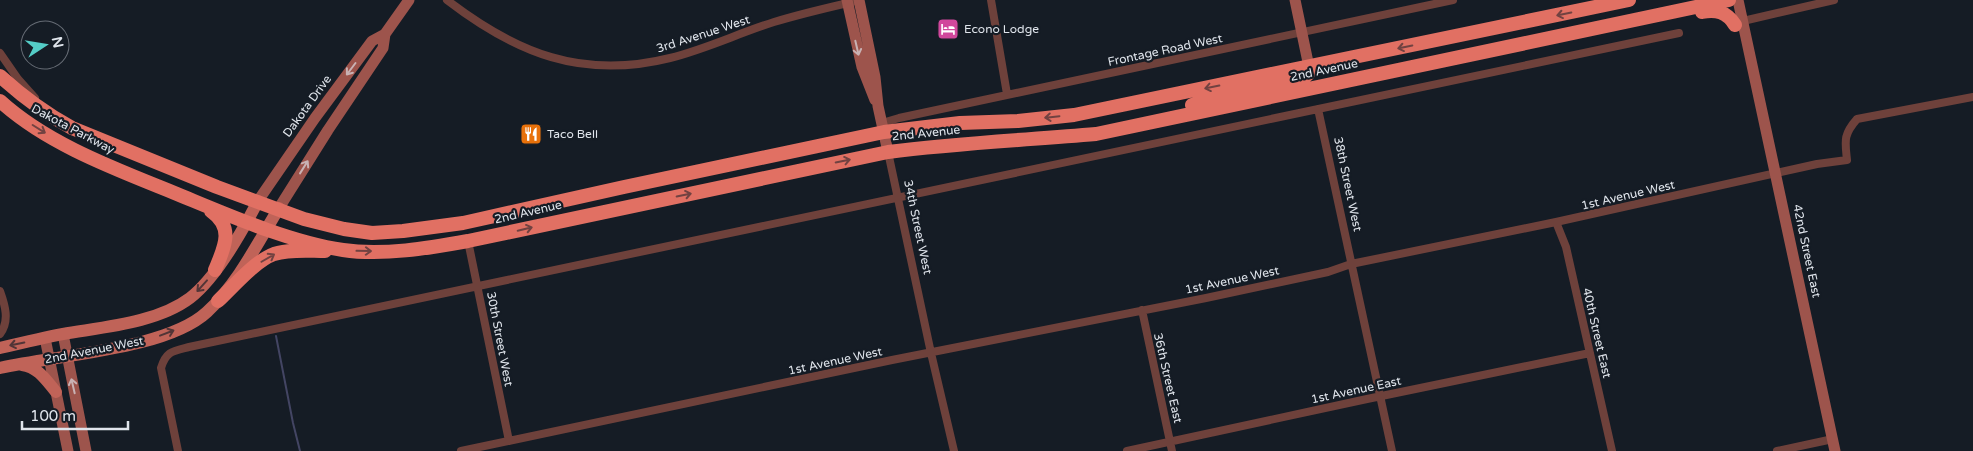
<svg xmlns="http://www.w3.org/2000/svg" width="1973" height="451" font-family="'Varela Round',sans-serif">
<rect width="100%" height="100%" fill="#151c25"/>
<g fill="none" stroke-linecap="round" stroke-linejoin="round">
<path stroke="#434563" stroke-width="2" d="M 276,336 L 293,423 L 300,451"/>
<path stroke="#6e413b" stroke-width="8" d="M 447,0 C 516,53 582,80 670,58 C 706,49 739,33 774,22 C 800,14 826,8 852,2
M 991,0 L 1007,94
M 1743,21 L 1834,0
M 0,53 L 18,79 L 35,98
M 1318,109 L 1392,451
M 882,123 L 899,118 L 1453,0
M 888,152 L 931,353 L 954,451
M 1556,222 L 1566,247 L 1612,451
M 468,241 L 509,441
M 0,291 C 5,305 10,321 0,334
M 1142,310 L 1172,451
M 178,451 L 161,368 C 166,351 173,351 189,347 L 1679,33
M 461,451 L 892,360 L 1206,298 L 1328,272 L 1351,264 L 1556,222 L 1817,164 L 1847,160 C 1845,141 1843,135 1857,119 L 1973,97
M 1127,451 L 1367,399 L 1590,353
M 1777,451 L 1833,439"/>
<path stroke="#9d544c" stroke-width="11" d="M 847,0 L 862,67 L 875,100
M 859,0 L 875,77 L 878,106 L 888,152
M 1295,0 L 1309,67
M 1738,0 L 1835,451
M 258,201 L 315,118 L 372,41 L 385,34 L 409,0
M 279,208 L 328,130 L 383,48 L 385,34
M 63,334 L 86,451
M 45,338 L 68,451"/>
<path stroke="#c06358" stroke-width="12" d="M 0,348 C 21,343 42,338 63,334 C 103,327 157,323 190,298 C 216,278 243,230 258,201
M 22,365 C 38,367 46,380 56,392
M 0,368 C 55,355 166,350 207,312 C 238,283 257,244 279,208"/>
<path stroke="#e17063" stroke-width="14" d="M 1702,12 C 1716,9 1727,12 1735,25
M 0,76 C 22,96 46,114 72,128 L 217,187 L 304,219 L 344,229 L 372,233 L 403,231 L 463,223 L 624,187 L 884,132 L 960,123 L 1018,121 L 1074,115 L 1629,0
M 0,101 C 48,145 118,170 177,194 C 228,215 289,242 343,250 C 383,256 429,248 468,241 L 888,152 C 957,143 1027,140 1096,134 L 1729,0
M 1192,105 L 1235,93 L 1302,79 L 1308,74 L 1309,67
M 211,211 C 235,228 224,248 215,270
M 218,301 C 233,287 255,261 274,254 C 290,249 309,251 325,251"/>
</g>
<defs><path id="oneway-shaft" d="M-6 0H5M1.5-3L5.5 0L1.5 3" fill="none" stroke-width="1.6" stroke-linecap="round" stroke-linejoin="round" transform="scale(1.25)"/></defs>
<g stroke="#714241">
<use href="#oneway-shaft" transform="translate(1564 14) rotate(168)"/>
<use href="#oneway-shaft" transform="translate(1405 47) rotate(168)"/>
<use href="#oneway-shaft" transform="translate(1212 87) rotate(169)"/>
<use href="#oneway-shaft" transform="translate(1052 117) rotate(174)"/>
<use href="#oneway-shaft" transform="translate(39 129) rotate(32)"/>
<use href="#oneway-shaft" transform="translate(843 161) rotate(-11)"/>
<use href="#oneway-shaft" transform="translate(684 195) rotate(-12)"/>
<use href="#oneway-shaft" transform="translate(525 229) rotate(-13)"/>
<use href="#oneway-shaft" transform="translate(364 251) rotate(1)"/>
<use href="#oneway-shaft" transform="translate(268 258) rotate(-30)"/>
</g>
<g stroke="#c9b2b4">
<use href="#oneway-shaft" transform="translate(857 48) rotate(77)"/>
<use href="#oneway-shaft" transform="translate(351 69) rotate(127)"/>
<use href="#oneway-shaft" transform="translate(304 167) rotate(-58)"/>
<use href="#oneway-shaft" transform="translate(73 386) rotate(-103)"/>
</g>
<g stroke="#513537">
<use href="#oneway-shaft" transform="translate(202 286) rotate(132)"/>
<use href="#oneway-shaft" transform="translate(167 333) rotate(-21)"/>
<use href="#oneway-shaft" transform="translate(17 344) rotate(168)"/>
</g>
<defs>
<g id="hotel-square" transform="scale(1.125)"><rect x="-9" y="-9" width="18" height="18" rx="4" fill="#d1479c" stroke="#151c25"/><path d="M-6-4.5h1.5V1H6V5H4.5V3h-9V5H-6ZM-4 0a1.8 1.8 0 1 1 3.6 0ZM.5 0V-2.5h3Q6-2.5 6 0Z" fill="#fff"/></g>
<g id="restaurant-square" transform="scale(1.125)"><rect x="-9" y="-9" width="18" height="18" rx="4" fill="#e8710a" stroke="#151c25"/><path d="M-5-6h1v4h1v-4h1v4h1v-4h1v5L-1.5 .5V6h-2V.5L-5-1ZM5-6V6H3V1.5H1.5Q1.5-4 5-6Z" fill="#fff"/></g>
</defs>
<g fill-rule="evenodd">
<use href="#hotel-square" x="948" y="29"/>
<use href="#restaurant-square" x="531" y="134"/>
</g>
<g text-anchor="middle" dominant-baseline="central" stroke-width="4.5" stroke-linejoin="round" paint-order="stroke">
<g font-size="12" fill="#e0e5ec" stroke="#151c25" text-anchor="start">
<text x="964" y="29">Econo Lodge</text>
<text x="547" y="134">Taco Bell</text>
</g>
<g font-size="12" fill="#e0e5ec" stroke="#151c25">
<text transform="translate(703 34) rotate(-18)">3rd Avenue West</text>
<text transform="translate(1165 50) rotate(-12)">Frontage Road West</text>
<text transform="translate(1324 70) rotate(-12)">2nd Avenue</text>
<text transform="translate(307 106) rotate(-54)">Dakota Drive</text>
<text transform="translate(73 129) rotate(28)">Dakota Parkway</text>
<text transform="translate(926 133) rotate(-6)">2nd Avenue</text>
<text transform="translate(1348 184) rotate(78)">38th Street West</text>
<text transform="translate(1628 195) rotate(-13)">1st Avenue West</text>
<text transform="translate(528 212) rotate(-13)">2nd Avenue</text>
<text transform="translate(918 227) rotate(78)">34th Street West</text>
<text transform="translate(1807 251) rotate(78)">42nd Street East</text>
<text transform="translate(1232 280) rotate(-12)">1st Avenue West</text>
<text transform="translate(1597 333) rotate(77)">40th Street East</text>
<text transform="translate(500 339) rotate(79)">30th Street West</text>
<text transform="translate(94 350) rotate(-11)">2nd Avenue West</text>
<text transform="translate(835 361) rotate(-12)">1st Avenue West</text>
<text transform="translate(1168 378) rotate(77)">36th Street East</text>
<text transform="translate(1356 390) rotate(-12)">1st Avenue East</text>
</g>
</g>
<g transform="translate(45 45) rotate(78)"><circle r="24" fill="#151c25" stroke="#666c75"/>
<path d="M0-4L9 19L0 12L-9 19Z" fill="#54cdc7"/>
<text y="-8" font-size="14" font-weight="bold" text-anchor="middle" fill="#e0e5ec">N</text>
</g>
<path d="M22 421v8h106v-8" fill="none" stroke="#e0e5ec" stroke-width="2.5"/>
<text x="30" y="421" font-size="15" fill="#e0e5ec" stroke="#151c25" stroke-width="4" paint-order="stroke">100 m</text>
</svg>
